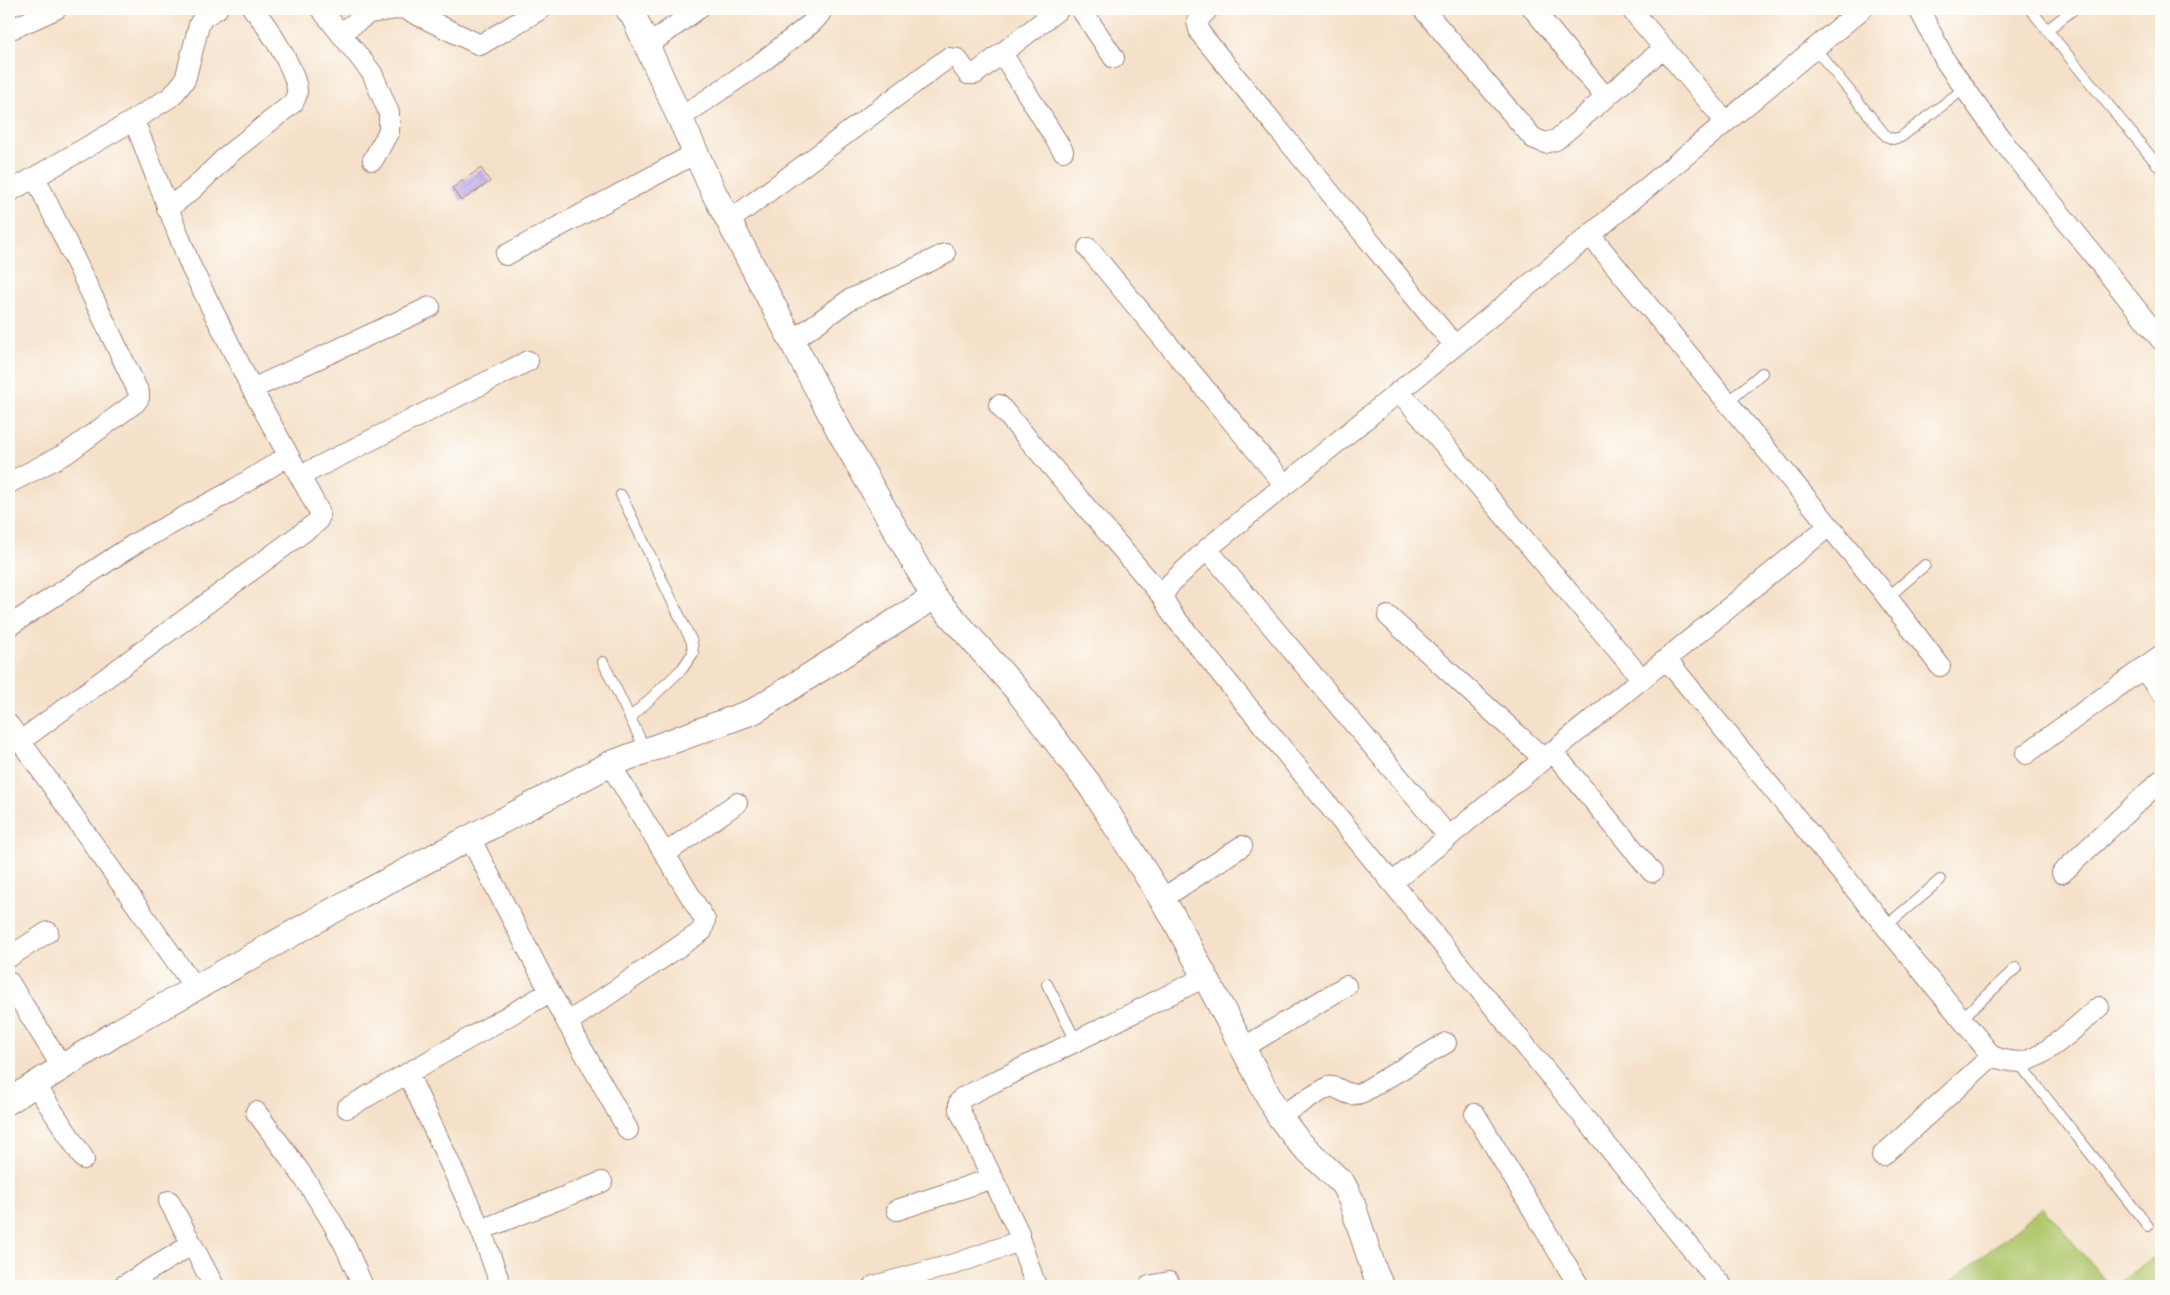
<svg xmlns="http://www.w3.org/2000/svg" width="2170" height="1295" font-family="Mynerve,sans-serif">
<defs>
<pattern id="building-hatch" width="6" height="6" patternUnits="userSpaceOnUse" patternTransform="scale(1.25)"><rect width="6" height="6" fill="#c6b3f0"/><path d="M-1 1l2-2M0 6l6-6M5 7l2-2" fill="none" stroke="#a391c3"/></pattern>
</defs>
<rect width="100%" height="100%" fill="#fdfcf7"/>
<filter id="ink" filterUnits="userSpaceOnUse"><feTurbulence type="fractalNoise" baseFrequency=".02" numOctaves="2"/><feDisplacementMap in="SourceGraphic" scale="10" xChannelSelector="R" yChannelSelector="G"/><feConvolveMatrix kernelMatrix="1 2 1 2 8 2 1 2 1" color-interpolation-filters="sRGB"/></filter>
<filter id="wash" filterUnits="userSpaceOnUse"><feTurbulence type="fractalNoise" baseFrequency=".0096" numOctaves="4" result="noise"/><feDisplacementMap in="SourceGraphic" scale="20" xChannelSelector="R" yChannelSelector="G"/><feGaussianBlur stdDeviation="1.12" result="paint"/><feColorMatrix in="noise" values="0 0 0 0 0 0 0 0 0 0 0 0 0 0 0 0 0 1.4 0 .05"/><feComposite in="paint" operator="in"/></filter>
<g filter="url(#wash)">
<rect width="100%" height="100%" fill="#f5e1c9"/>
<path fill="#afc76c" stroke="#7c734c" d="M 2043,1207 L 2110,1286 L 1946,1286 Z
M 2161,1252 L 2161,1286 L 2114,1286 Z"/>
<g id="blocks">
<path fill="url(#building-hatch)" d="M 481,168 L 490,182 L 461,201 L 452,188 Z"/>
</g>
</g>
<g filter="url(#ink)">
<use href="#blocks" fill-opacity="0" stroke="#a0807a" stroke-width="1"/>
<g fill="none" stroke-linecap="round" stroke-linejoin="round">
<g stroke="#a0807a" stroke-width="12">
<path id="service" d="M 2030,9 L 2161,169
M 2047,30 L 2074,9
M 1814,47 L 1886,136 L 1893,139 L 1901,137 L 1965,88
M 1727,403 L 1762,373
M 621,495 L 692,642 L 693,653 L 682,669 L 630,718
M 1887,598 L 1925,565
M 603,662 L 646,751
M 1886,926 L 1940,880
M 1047,984 L 1076,1041
M 1961,1019 L 2016,968
M 2018,1062 L 2148,1226"/>
</g>
<g stroke="#a0807a" stroke-width="22">
<path id="minor" d="M 321,9 L 372,73 L 389,113 L 389,131 L 373,160
M 405,9 L 480,45 L 541,9
M 1081,9 L 1114,58
M 1208,9 L 1197,21 L 1200,33 L 1455,346
M 1423,9 L 1533,138 L 1545,143 L 1556,140 L 1664,48
M 1533,9 L 1606,98
M 1631,9 L 1726,122
M 1919,9 L 1946,62 L 2001,139 L 2161,340
M 14,28 L 56,9
M 341,33 L 369,13 L 396,9
M 647,46 L 698,9
M 1002,53 L 1063,151
M 680,118 L 762,62 L 813,22 L 820,14 L 821,9
M 9,192 L 134,120 L 172,96 L 185,80 L 199,25 L 203,17 L 217,9
M 167,209 L 193,189 L 229,154 L 293,103 C 295,99 297,96 297,92 C 297,71 267,25 253,9
M 729,221 L 948,58 L 957,59 L 968,74 L 975,74 L 1059,9
M 1590,235 L 1881,589 L 1940,666
M 1088,248 L 1285,485
M 506,255 L 696,153
M 792,341 L 849,300 L 945,254
M 252,389 L 430,307
M 1399,391 L 1642,679
M 999,405 L 1162,596
M 300,476 L 528,361
M 9,483 L 67,453 L 135,403 L 139,398 L 139,393 L 35,177
M 1207,549 L 1449,837
M 1388,616 L 1544,759
M 9,626 L 136,543 L 230,492 L 288,456
M 1666,659 L 1992,1056 C 2002,1060 2015,1063 2026,1061 C 2046,1056 2083,1021 2099,1007
M 2143,669 L 2161,692
M 9,725 L 195,988
M 22,740 L 317,522 L 320,516 L 319,511 L 252,389 L 191,267 L 134,120
M 1553,752 L 1652,872
M 2026,754 L 2161,655
M 470,838 L 550,992 L 628,1130
M 666,853 L 737,803
M 2062,873 L 2161,780
M 1392,883 L 1829,526
M 1162,899 L 1242,846
M 9,957 L 48,932
M 9,982 L 62,1067
M 567,1023 L 702,931 L 705,920 L 610,764
M 1243,1048 L 1346,986
M 408,1074 L 481,1230 L 501,1286
M 35,1084 L 84,1159
M 347,1108 L 550,992
M 256,1112 C 287,1153 318,1195 342,1240 C 350,1255 356,1271 363,1286
M 1475,1114 L 1579,1286
M 1279,1116 L 1328,1087 C 1341,1085 1346,1100 1363,1092 L 1446,1043
M 1882,1156 L 1992,1056
M 169,1201 L 214,1286
M 897,1210 L 993,1178
M 481,1230 L 602,1182
M 1019,1238 L 1036,1286
M 123,1286 L 191,1245
M 874,1286 L 958,1263 L 1014,1243 L 1019,1238 L 1019,1233 L 959,1109 L 959,1102 L 962,1098 L 1205,977
M 1149,1286 L 1169,1282
M 1722,1286 L 1172,614 L 1162,596 L 1171,583 L 1207,549 L 1590,235 L 1862,9"/>
</g>
<g stroke="#a0807a" stroke-width="27">
<path id="tertiary" d="M 628,9 L 634,17 L 714,193 L 840,432 L 934,597 L 1017,690 L 1092,788 L 1175,920 L 1279,1116 L 1299,1142 L 1343,1184 L 1351,1200 L 1375,1273 L 1381,1286
M 9,1101 L 121,1030 L 361,895 L 610,764 L 754,711 L 934,597"/>
</g>
<use href="#service" stroke="#fff" stroke-width="10"/>
<use href="#minor" stroke="#fff" stroke-width="20"/>
<use href="#tertiary" stroke="#fff" stroke-width="25"/>
</g>
</g>
<rect width="2170" height="1295" fill="none" stroke="#fdfcf7" stroke-width="30"/>
</svg>
